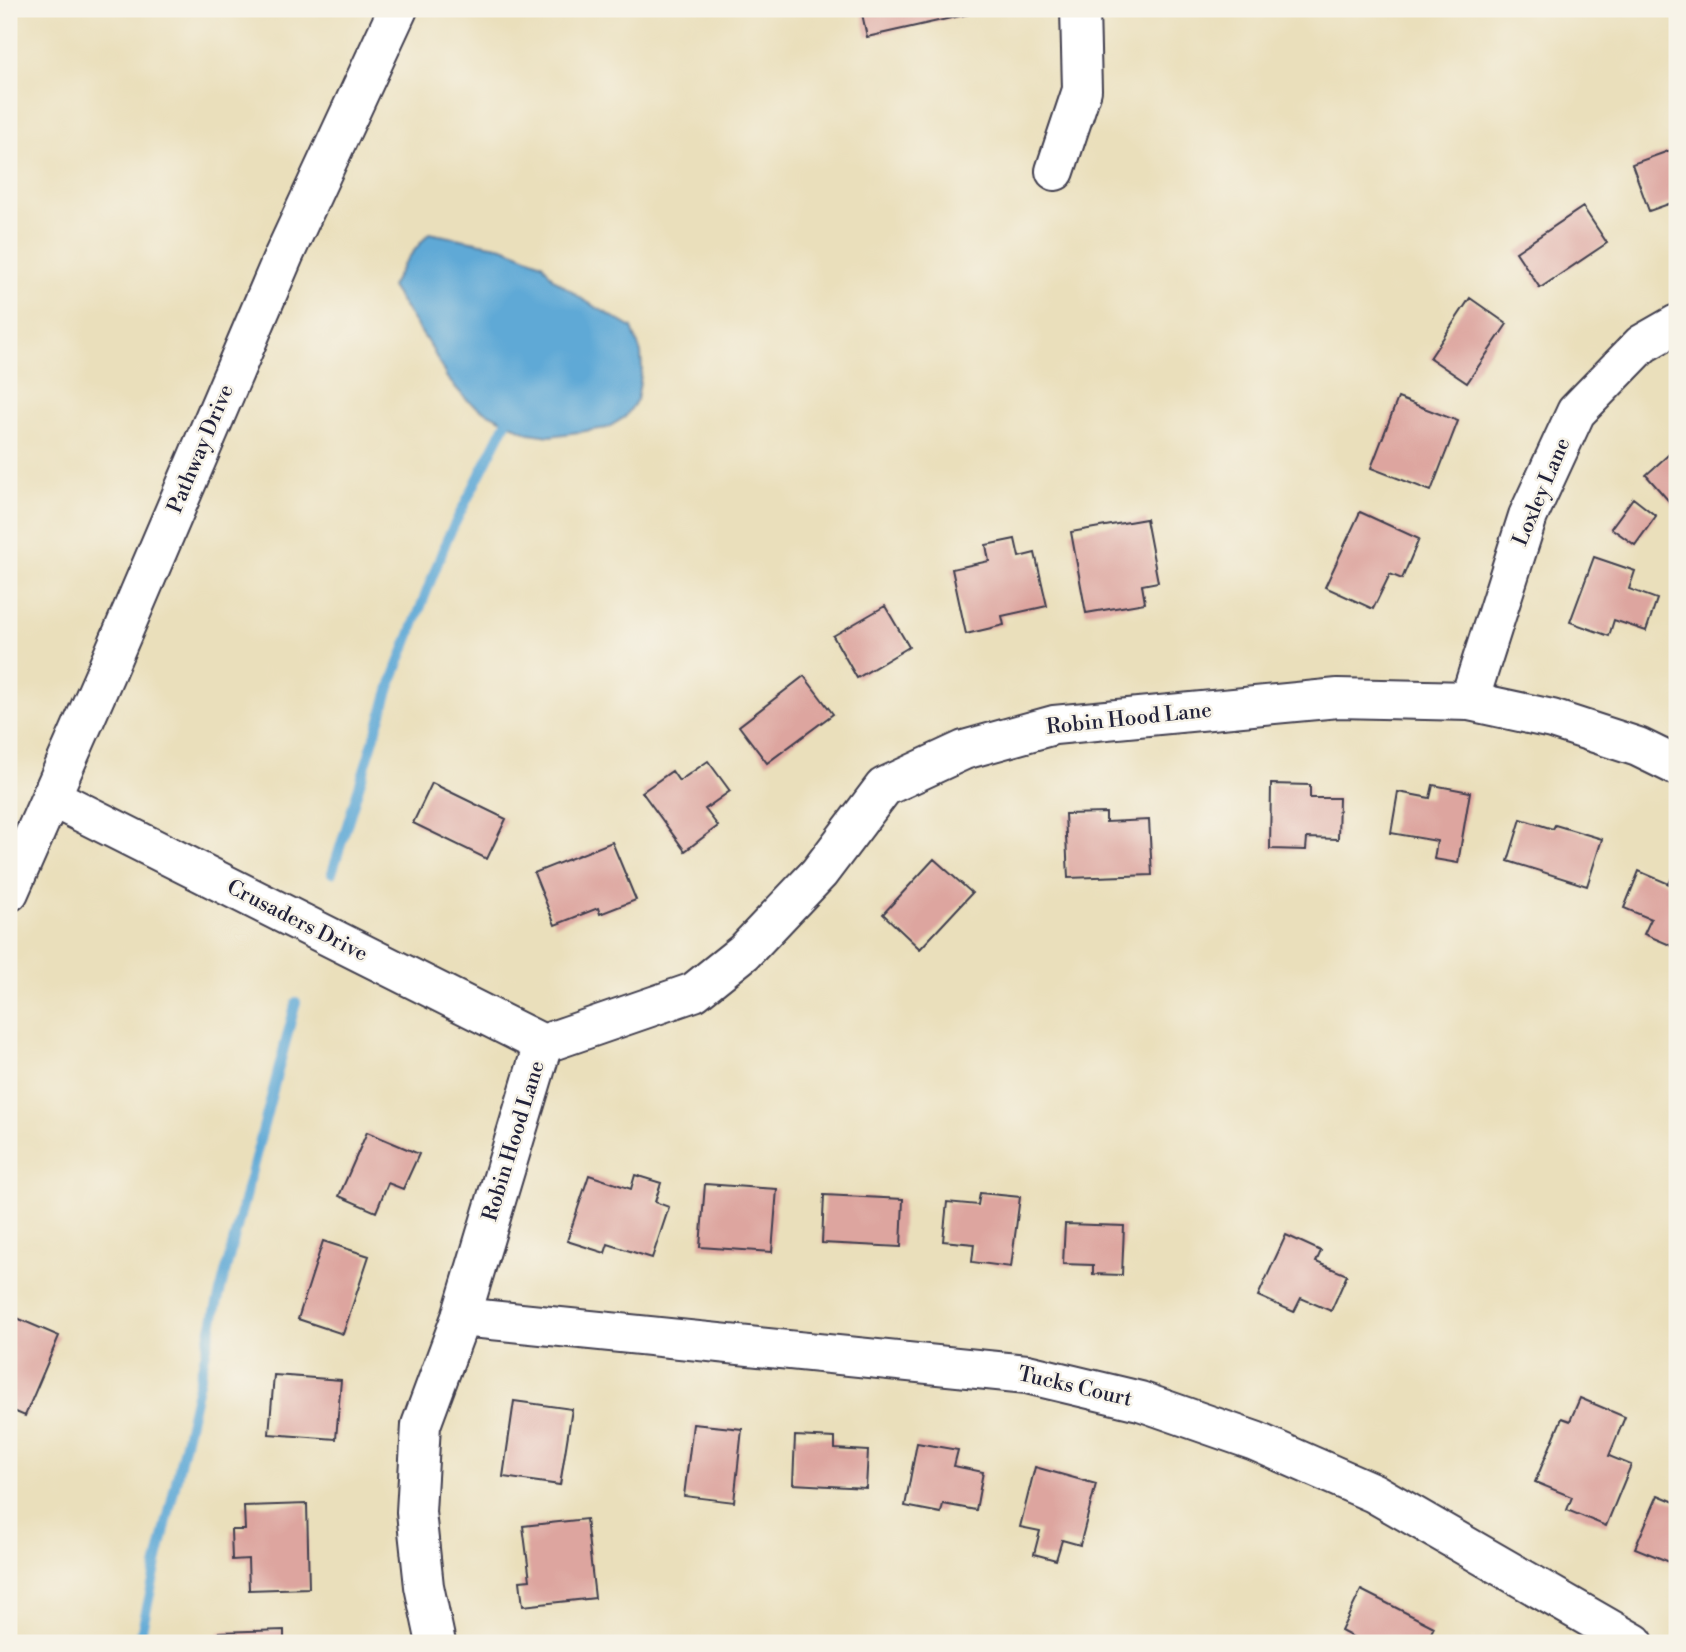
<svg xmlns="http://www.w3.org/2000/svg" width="1686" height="1652" font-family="'Libre Bodoni',serif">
<rect width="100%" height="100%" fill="#f7f3e8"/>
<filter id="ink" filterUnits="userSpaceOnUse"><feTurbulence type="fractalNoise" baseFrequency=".0143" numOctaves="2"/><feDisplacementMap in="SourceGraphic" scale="14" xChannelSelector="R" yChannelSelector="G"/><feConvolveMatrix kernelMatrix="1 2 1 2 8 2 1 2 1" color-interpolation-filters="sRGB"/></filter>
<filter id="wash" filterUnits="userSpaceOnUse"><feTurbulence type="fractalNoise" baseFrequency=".00686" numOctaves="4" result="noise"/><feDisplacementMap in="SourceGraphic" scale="28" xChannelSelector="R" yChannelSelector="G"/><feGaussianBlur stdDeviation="1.57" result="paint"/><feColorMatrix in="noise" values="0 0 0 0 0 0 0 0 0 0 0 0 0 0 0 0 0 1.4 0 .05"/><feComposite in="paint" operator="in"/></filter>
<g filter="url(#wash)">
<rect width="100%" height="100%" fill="#eadfbb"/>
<path fill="#5ea9d6" stroke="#406688" stroke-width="2" d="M 429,233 L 503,247 L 542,263 L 553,278 L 582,299 L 632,328 L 641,353 L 642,369 L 637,400 L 625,417 L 607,428 L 550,436 L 529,433 L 480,409 L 466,399 L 447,378 L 432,349 L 391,287 L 404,263 Z"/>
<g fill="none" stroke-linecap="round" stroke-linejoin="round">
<path stroke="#5ea9d6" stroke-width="10" d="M 332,873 L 392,681 L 447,539 L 513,409
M 136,1643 L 142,1629 L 215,1312 L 296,1002"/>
</g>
<g id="blocks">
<path fill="#dda59f" d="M 861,9 L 987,9 L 987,10 L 867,37 Z
M 1677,148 L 1677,201 L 1649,211 L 1632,164 Z
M 1583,207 L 1607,243 L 1540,288 L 1516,252 Z
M 1470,298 L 1507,324 L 1467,383 L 1430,358 Z
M 1398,398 L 1458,421 L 1431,491 L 1371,468 Z
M 1677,447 L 1677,504 L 1674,507 L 1646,475 Z
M 1633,498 L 1656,516 L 1635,545 L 1611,528 Z
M 1360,512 L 1419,539 L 1402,579 L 1390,574 L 1373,609 L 1325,587 Z
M 1146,519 L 1158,582 L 1142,585 L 1145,603 L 1086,613 L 1071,532 Z
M 1015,539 L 1019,557 L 1035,553 L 1047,606 L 1002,616 L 1004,625 L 966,634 L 952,569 L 989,561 L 986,545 Z
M 1594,557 L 1635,571 L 1629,589 L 1657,599 L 1646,631 L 1614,620 L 1609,636 L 1570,622 Z
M 885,606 L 909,647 L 857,678 L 833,636 Z
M 804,676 L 833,714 L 767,763 L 739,726 Z
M 708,761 L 730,791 L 705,809 L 718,826 L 685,851 L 642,792 L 672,771 L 679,781 Z
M 432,783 L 506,819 L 487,859 L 413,823 Z
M 1271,784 L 1310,785 L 1310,798 L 1339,798 L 1338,839 L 1307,838 L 1306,850 L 1270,849 Z
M 1433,785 L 1470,792 L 1458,863 L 1434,859 L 1437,841 L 1391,833 L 1398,792 L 1430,798 Z
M 1106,813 L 1106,822 L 1149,820 L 1152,875 L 1068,878 L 1065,814 Z
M 1521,819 L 1553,829 L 1555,825 L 1602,839 L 1587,886 L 1508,861 Z
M 612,842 L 636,900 L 600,914 L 598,908 L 555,925 L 534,873 Z
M 934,859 L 972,893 L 920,949 L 883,914 Z
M 1677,867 L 1677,948 L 1644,934 L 1651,919 L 1624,908 L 1639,871 L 1669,884 Z
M 367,1132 L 419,1154 L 403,1189 L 388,1183 L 376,1212 L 339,1196 Z
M 589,1175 L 631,1189 L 635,1175 L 661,1183 L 655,1202 L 669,1207 L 652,1258 L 608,1244 L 605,1253 L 567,1241 Z
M 705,1184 L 777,1189 L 772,1252 L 700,1247 Z
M 980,1193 L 1020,1197 L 1011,1267 L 972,1262 L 974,1244 L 943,1241 L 947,1202 L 978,1205 Z
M 824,1195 L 903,1199 L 901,1247 L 822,1243 Z
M 1065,1224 L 1124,1226 L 1122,1275 L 1093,1274 L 1093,1265 L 1063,1264 Z
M 1286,1235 L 1321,1251 L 1316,1262 L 1347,1275 L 1331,1311 L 1301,1298 L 1294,1312 L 1258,1296 Z
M 323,1241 L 369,1256 L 343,1334 L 298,1319 Z
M 10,1315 L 59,1336 L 25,1416 L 9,1409 Z
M 274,1375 L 341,1380 L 336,1439 L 269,1434 Z
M 1580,1398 L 1625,1417 L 1609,1456 L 1631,1465 L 1606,1526 L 1567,1510 L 1572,1497 L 1535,1482 L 1562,1418 L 1570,1421 Z
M 514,1401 L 572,1409 L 560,1485 L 503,1477 Z
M 693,1424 L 742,1429 L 734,1502 L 684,1496 Z
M 795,1436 L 835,1438 L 835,1449 L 868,1451 L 866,1488 L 793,1484 Z
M 917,1443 L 958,1450 L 954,1466 L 983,1472 L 976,1510 L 943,1504 L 941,1513 L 905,1506 Z
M 1035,1467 L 1096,1484 L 1080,1545 L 1062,1540 L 1056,1560 L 1034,1554 L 1040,1531 L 1020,1527 Z
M 1658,1495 L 1677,1503 L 1677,1565 L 1635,1548 Z
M 307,1504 L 309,1588 L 249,1590 L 248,1559 L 232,1560 L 231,1530 L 245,1530 L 244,1506 Z
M 586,1519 L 595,1598 L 523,1606 L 520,1581 L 530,1580 L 523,1526 Z
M 1361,1590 L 1434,1627 L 1426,1643 L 1364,1643 L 1341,1631 Z
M 284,1630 L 284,1643 L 219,1643 L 219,1632 Z"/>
</g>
</g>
<g filter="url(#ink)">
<use href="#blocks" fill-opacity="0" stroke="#403e4e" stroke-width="2"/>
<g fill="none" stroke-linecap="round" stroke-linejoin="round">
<g stroke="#403e4e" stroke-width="42">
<path id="minor" d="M 1055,171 L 1082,90 L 1080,9
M 1469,701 L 1528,516 L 1576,412 L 1642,344 L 1677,324
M 51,797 L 543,1044
M 9,892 L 105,674 L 284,255 L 398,9
M 461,1317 L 1027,1374 L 1140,1401 L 1255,1441 L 1374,1493 L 1634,1643
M 436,1643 L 424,1586 L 416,1512 L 421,1425 L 461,1317 L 543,1044 L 694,992 L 744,952 L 819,873 L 884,787 L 964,750 L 1054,725 L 1338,698 L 1469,701 L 1552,719 L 1638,747 L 1677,766"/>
</g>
<use href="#minor" stroke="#fff" stroke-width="38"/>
</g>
</g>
<g text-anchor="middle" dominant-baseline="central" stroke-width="5" stroke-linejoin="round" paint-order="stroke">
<g font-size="21" fill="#22223b" stroke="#f7f3e8">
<text transform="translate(201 449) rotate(-67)">Pathway Drive</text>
<text transform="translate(1542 492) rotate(-67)">Loxley Lane</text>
<text transform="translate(1129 719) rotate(-6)">Robin Hood Lane</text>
<text transform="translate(297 921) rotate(27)">Crusaders Drive</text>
<text transform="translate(514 1141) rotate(-73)">Robin Hood Lane</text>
<text transform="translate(1075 1387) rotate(13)">Tucks Court</text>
</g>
</g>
<rect width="1686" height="1652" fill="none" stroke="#f7f3e8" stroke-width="35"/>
</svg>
